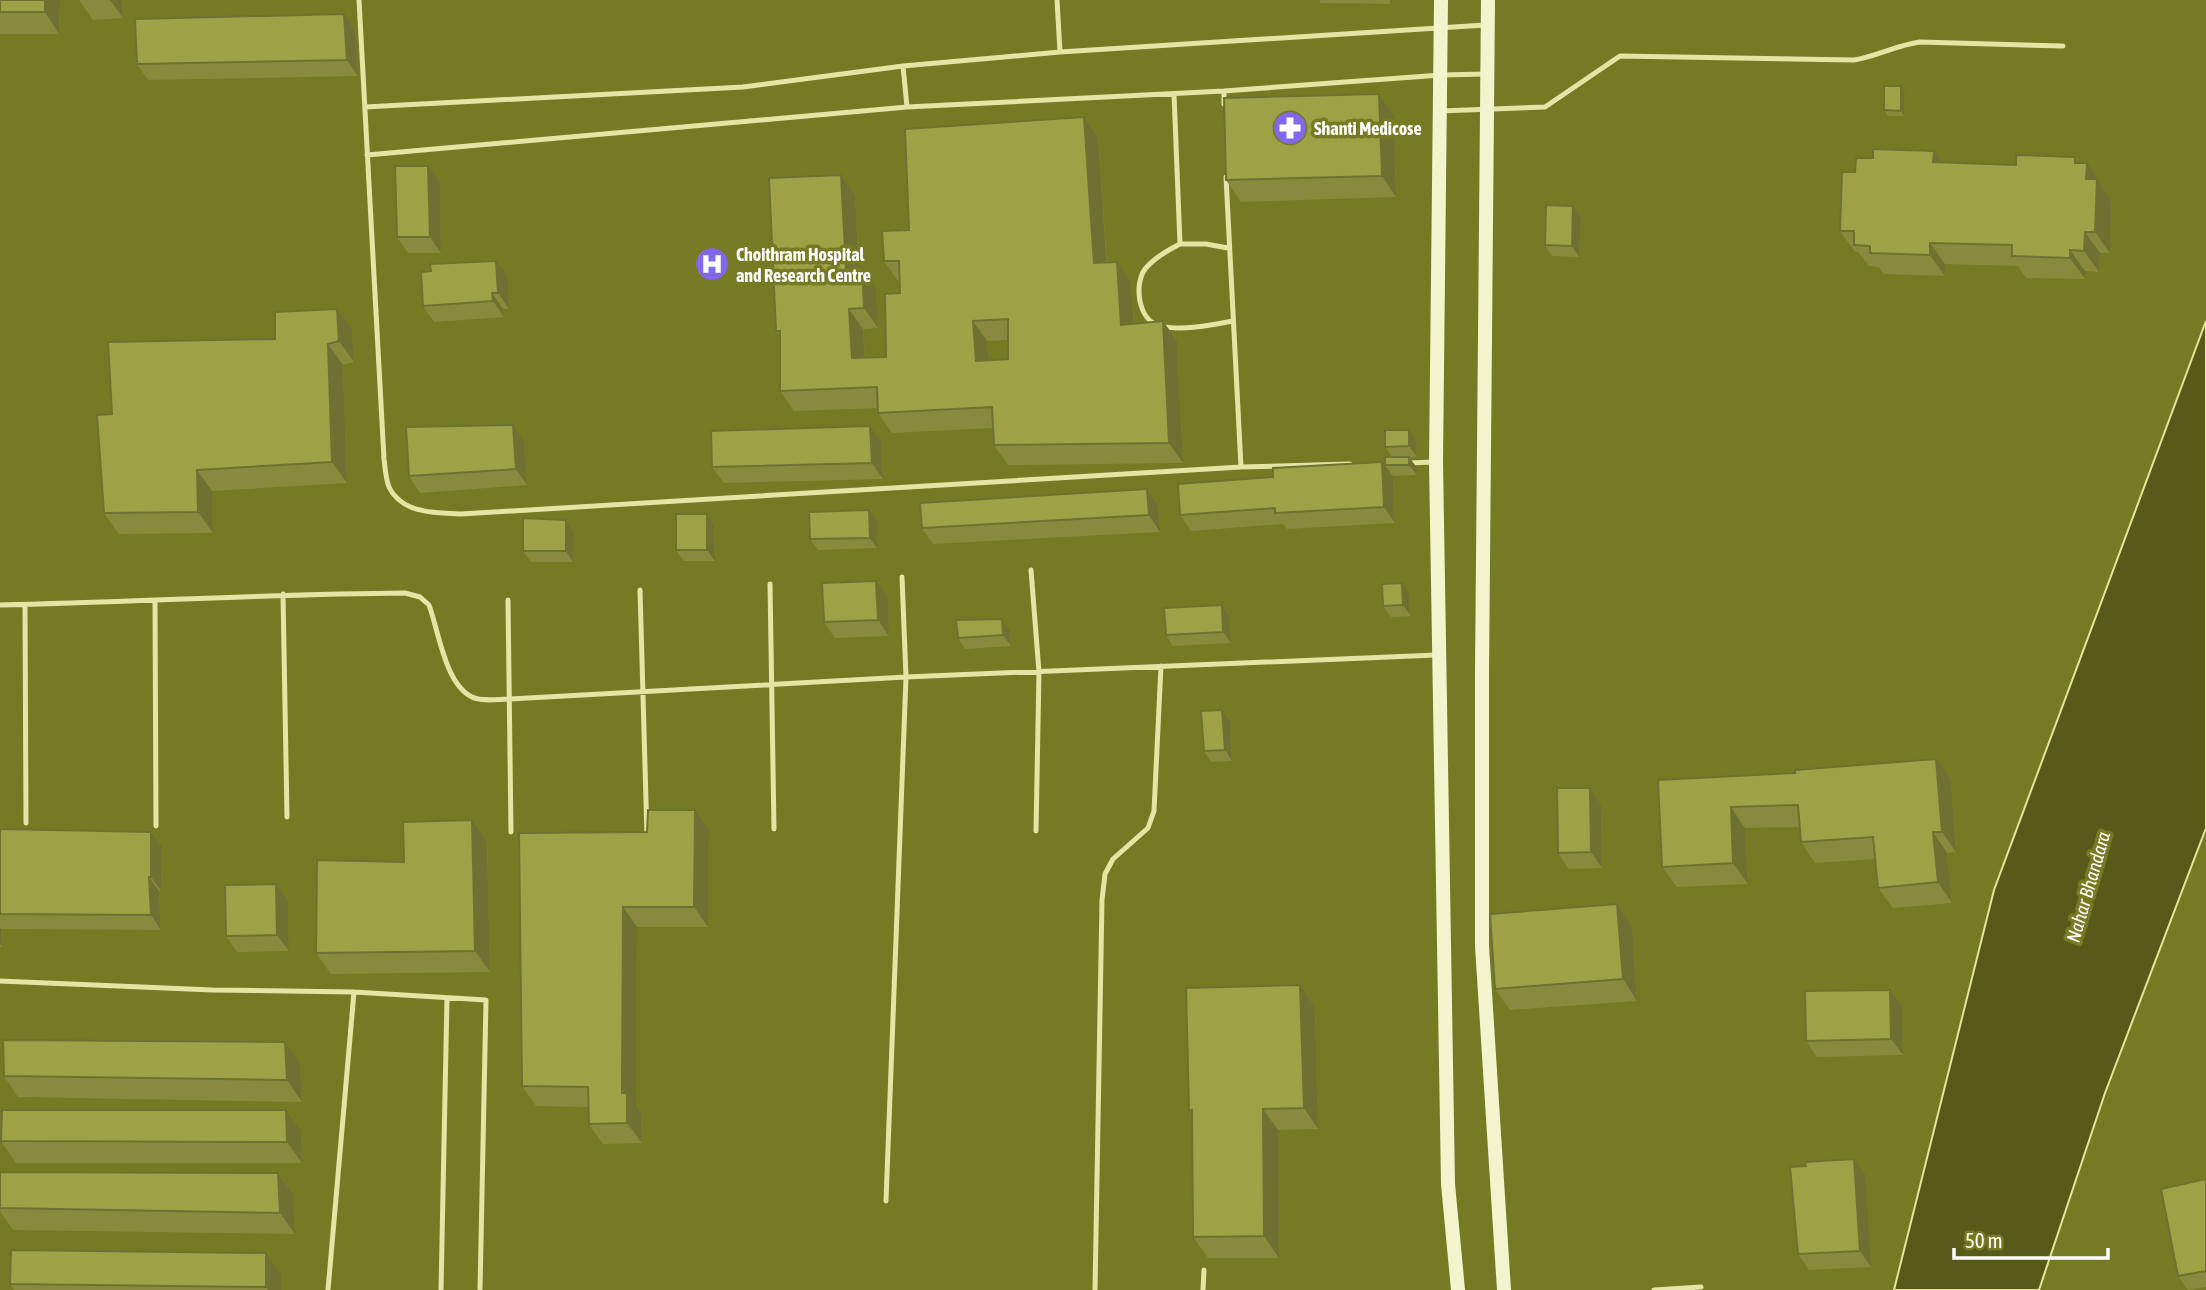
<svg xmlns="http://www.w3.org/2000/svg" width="2206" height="1290" font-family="'Asap Condensed',sans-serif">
<rect width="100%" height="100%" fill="#767a23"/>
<path fill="#575a18" stroke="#e4e599" stroke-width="2" d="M 2206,321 L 2206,828 L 2105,1093 L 2039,1290 L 1894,1290 L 1994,890 Z"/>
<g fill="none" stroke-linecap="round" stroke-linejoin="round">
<path stroke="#e3e5a5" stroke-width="5" d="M 359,0 L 384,459 C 385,468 386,480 389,487 C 402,514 436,513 461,514 L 1241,467 L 1226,177
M 1057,0 L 1060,52
M 903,66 L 907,107
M 1224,91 L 1224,104
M 1174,94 L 1180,244 C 1168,250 1154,258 1145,269 C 1134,284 1138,319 1158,325 C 1178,332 1212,325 1233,321
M 365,107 L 743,87 L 903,66 L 1060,52 L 1485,25
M 1440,111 L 1545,107 L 1620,56 L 1854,60 C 1877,56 1897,45 1920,42 L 2063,46
M 367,155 L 907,107 L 1224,91 L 1441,75 L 1486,74
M 1180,244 L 1206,244 L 1228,248
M 1409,463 L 1434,462
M 1241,467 L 1350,464
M 1031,570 L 1039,672 L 1036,831
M 770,584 L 774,829
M 640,590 L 647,836
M 283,594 L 287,817
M 508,600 L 511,832
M 155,601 L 156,826
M 0,605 C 135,602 270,594 405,593 L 420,597 L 429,605 C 439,632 445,684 472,697 C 482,702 499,699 510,699 L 906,677 L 1436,655
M 25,605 L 26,823
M 0,981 L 212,990 L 354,992 L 486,1000 L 480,1290
M 886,1201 L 906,677 L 902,577
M 328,1290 L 354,992
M 441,1290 L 447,998
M 1095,1290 L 1102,900 L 1105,874 L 1113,859 L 1148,828 L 1154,811 L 1161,666
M 1203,1290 L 1204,1270
M 1654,1290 L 1701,1287"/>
<path stroke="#f2f4ce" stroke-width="14" d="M 1441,0 L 1436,462 L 1448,1184 L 1458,1290
M 1488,0 L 1482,672 L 1482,946 L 1504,1290"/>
</g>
<path fill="#898a3d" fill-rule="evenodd" d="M 0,0 L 60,0 L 59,34 L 0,34 Z
M 79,0 L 122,0 L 123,18 L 93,20 Z
M 1319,0 L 1390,0 L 1390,4 L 1321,3 Z
M 344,14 L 355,30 L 358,76 L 148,80 L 137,64 Z
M 1901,86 L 1905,92 L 1904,116 L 1888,116 L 1884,110 Z
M 1379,94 L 1394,115 L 1396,197 L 1241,202 L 1226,180 Z
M 1084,117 L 1098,137 L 1107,263 L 1131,282 L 1134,324 L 1163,321 L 1177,341 L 1183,463 L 1008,465 L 994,445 L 993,428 L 892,433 L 878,413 L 878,408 L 794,411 L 780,391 L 780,335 L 776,331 L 841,175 L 855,195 L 859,268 L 876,288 L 878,328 L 863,329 L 865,357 L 886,357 L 900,293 L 899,281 L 898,281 L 884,261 L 909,230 ZM 1008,340 L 1008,359 L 988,360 L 987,341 Z
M 2075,157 L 2079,163 L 2102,185 L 2102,186 L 2111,200 L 2110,253 L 2100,253 L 2099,272 L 2085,271 L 2085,279 L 2026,278 L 2018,266 L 1945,264 L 1945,276 L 1884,274 L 1879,267 L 1869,266 L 1858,252 L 1855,252 L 1840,231 L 1855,172 L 1942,163 L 2016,165 Z
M 440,182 L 441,253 L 408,253 L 397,237 Z
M 1573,206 L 1581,217 L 1579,257 L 1552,256 L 1545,245 Z
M 508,277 L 509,309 L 503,309 L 504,317 L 434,322 L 423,306 Z
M 352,330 L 354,362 L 343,365 L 347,483 L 212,491 L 213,533 L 119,534 L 104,513 L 112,414 L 275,339 Z
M 524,441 L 527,485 L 420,493 L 409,476 Z
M 1416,441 L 1417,457 L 1409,457 L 1417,468 L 1417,475 L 1393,476 L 1385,465 L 1392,457 L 1385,447 Z
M 881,442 L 883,479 L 724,483 L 712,467 Z
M 1382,462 L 1393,478 L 1395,523 L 1287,529 L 1283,524 L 1191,531 L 1180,515 L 1273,477 Z
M 1147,489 L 1158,505 L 1160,532 L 933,544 L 922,528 Z
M 707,514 L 714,524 L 715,561 L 684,561 L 676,550 Z
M 566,520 L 573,531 L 573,562 L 531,562 L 523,551 Z
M 877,521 L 877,548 L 818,550 L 810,539 Z
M 1409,594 L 1411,616 L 1391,617 L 1383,606 Z
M 888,597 L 889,636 L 835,638 L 824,622 Z
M 1222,605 L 1229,616 L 1231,643 L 1173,646 L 1166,635 Z
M 1010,630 L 1011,646 L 965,649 L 958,638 Z
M 1222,710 L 1230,721 L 1232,761 L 1211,762 L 1204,751 Z
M 1658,780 L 1951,780 L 1956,852 L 1947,853 L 1952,903 L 1893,908 L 1878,888 L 1876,859 L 1815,863 L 1801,842 L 1800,827 L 1745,828 L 1748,884 L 1677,887 L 1662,867 Z
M 1590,788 L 1601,804 L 1602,868 L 1569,869 L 1558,853 Z
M 472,820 L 487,841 L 490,972 L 331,974 L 316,953 L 404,862 Z
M 0,829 L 162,846 L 161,891 L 159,891 L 161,930 L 1,929 L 2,947 L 0,947 Z
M 709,830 L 708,927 L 637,927 L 636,1106 L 641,1113 L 642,1143 L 603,1144 L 589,1124 L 588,1107 L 536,1106 L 522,1086 L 647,832 Z
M 276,884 L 288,900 L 289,951 L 237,952 L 226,936 Z
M 1617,904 L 1632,926 L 1637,1001 L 1510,1010 L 1495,989 Z
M 1300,985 L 1315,1007 L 1318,1129 L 1278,1130 L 1279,1258 L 1208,1258 L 1193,1237 L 1192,1115 L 1189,1111 Z
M 1890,990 L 1902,1006 L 1903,1055 L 1817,1057 L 1806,1041 Z
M 285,1042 L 300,1063 L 302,1102 L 18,1097 L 4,1076 Z
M 301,1131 L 302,1163 L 16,1163 L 1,1141 Z
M 1854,1159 L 1866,1175 L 1871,1267 L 1809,1270 L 1798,1254 L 1806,1166 Z
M 0,1172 L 278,1173 L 293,1194 L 295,1234 L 13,1230 L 0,1211 Z
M 2206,1179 L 2206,1287 L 2188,1290 L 2178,1276 Z
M 266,1253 L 281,1274 L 281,1290 L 14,1290 L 10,1284 Z"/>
<path fill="#6f7132" d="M 45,0 L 60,0 L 59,34 L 45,12 Z
M 110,0 L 122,0 L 123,18 Z
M 344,14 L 355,30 L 358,76 L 347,60 Z
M 1901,86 L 1905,92 L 1904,116 L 1901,111 Z
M 1379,94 L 1394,115 L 1396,197 L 1382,176 Z
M 1084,117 L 1098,137 L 1108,284 L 1094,263 Z
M 1934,151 L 1949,172 L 1933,162 Z
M 2075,157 L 2086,174 L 2087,163 L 2111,200 L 2110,253 L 2095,232 L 2075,163 Z
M 428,166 L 440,182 L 441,253 L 430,237 Z
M 841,175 L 855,195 L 860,288 L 846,268 Z
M 1573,206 L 1581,217 L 1579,257 L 1572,246 Z
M 2085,232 L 2100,253 L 2099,272 L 2084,251 Z
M 1930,243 L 1945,264 L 1945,276 L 1930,255 Z
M 2070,250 L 2085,271 L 2085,279 L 2070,258 Z
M 496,261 L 508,277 L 509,309 L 498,293 Z
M 1117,262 L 1131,282 L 1135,345 L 1121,325 Z
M 862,267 L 876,288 L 878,328 L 864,308 Z
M 492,293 L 503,309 L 504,317 L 493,301 Z
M 337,309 L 352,330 L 354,362 L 339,341 Z
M 849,309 L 863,329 L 866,378 L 852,358 Z
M 973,321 L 987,341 L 990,381 L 976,361 Z
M 1163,321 L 1177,341 L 1183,463 L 1169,443 Z
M 328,344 L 343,365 L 347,483 L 332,462 Z
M 513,425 L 524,441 L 527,485 L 516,469 Z
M 870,426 L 881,442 L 883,479 L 872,463 Z
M 1409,430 L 1416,441 L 1417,457 L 1409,446 Z
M 1409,457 L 1417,468 L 1417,475 L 1409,465 Z
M 1382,462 L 1393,478 L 1395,523 L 1384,507 Z
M 197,470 L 212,491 L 213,533 L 198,512 Z
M 1147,489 L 1158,505 L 1160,532 L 1149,515 Z
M 869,510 L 877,521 L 877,548 L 870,538 Z
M 707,514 L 714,524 L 715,561 L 707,550 Z
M 566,520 L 573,531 L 573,562 L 566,551 Z
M 876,581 L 888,597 L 889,636 L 878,620 Z
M 1402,583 L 1409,594 L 1411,616 L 1403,605 Z
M 1222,605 L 1229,616 L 1231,643 L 1223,632 Z
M 1002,619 L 1010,630 L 1011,646 L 1003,635 Z
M 1222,710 L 1230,721 L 1232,761 L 1225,750 Z
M 1936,759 L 1951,780 L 1956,852 L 1942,832 Z
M 1590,788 L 1601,804 L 1602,868 L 1591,852 Z
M 1731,807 L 1745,828 L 1748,884 L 1733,863 Z
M 695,810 L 709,830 L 708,927 L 694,907 Z
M 472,820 L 487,841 L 490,972 L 475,951 Z
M 151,832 L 162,846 L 161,891 L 151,877 Z
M 1933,832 L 1947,853 L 1952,903 L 1938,882 Z
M 149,877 L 159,891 L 161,930 L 151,915 Z
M 276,884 L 288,900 L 289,951 L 277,935 Z
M 1617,904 L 1632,926 L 1637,1001 L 1623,979 Z
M 623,907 L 637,927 L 636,1106 L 641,1113 L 642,1143 L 627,1123 L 622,1093 Z
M 0,927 L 1,929 L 2,947 L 0,944 Z
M 1300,985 L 1315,1007 L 1318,1129 L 1304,1108 Z
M 1890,990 L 1902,1006 L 1903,1055 L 1891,1039 Z
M 285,1042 L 300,1063 L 302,1102 L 287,1080 Z
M 1263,1109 L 1278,1130 L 1279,1258 L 1264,1236 Z
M 286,1110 L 301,1131 L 302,1163 L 287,1142 Z
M 1854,1159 L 1866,1175 L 1871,1267 L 1860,1251 Z
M 278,1173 L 293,1194 L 295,1234 L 280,1213 Z
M 266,1253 L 281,1274 L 281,1290 L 268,1290 L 266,1287 Z"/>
<path fill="#9fa147" stroke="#6f7132" stroke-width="2" fill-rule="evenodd" d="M 0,0 L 45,0 L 45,12 L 0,12 Z
M 344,14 L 347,60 L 137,64 L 135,19 Z
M 1884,86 L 1901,86 L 1901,111 L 1884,110 Z
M 1379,94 L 1382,176 L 1226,180 L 1224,98 Z
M 1084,117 L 1094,263 L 1117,262 L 1121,325 L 1163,321 L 1169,443 L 994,445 L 992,407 L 878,413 L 877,387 L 780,391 L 780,331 L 776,331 L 769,178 L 841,175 L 846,268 L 862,267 L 864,308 L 849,309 L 852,358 L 886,357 L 885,294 L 900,293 L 899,261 L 884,261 L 882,231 L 909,230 L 905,129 ZM 1008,319 L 1008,359 L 976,361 L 973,321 Z
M 1873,149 L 1934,151 L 1933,162 L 2016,165 L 2016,155 L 2075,157 L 2075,163 L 2087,163 L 2086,179 L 2097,179 L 2095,232 L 2085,232 L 2084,251 L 2070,250 L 2070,258 L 2012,256 L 2012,245 L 1930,243 L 1930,255 L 1870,253 L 1870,246 L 1854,245 L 1854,231 L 1840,231 L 1842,172 L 1855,172 L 1856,158 L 1873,158 Z
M 395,166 L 428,166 L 430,237 L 397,237 Z
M 1546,205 L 1573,206 L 1572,246 L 1545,245 Z
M 496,261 L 498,293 L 492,293 L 493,301 L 423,306 L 421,272 L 431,271 L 430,264 Z
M 337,309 L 339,341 L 328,344 L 332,462 L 197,470 L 198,512 L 104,513 L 97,415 L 112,414 L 108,342 L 275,339 L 275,312 Z
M 513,425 L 516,469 L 409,476 L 406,427 Z
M 870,426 L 872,463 L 712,467 L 711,431 Z
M 1385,430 L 1409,430 L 1409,446 L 1385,447 Z
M 1385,457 L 1409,457 L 1409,465 L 1385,465 Z
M 1382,462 L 1384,507 L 1275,513 L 1275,508 L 1180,515 L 1178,484 L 1273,477 L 1273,468 Z
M 1147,489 L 1149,515 L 922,528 L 920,503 Z
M 869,510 L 870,538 L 810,539 L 809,512 Z
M 676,514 L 707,514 L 707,550 L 676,550 Z
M 523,518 L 566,520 L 566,551 L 523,551 Z
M 876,581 L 878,620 L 824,622 L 822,583 Z
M 1402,583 L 1403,605 L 1383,606 L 1382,584 Z
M 1222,605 L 1223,632 L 1166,635 L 1164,608 Z
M 1002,619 L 1003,635 L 958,638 L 956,620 Z
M 1222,710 L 1225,750 L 1204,751 L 1201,711 Z
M 1936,759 L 1942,832 L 1933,832 L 1938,882 L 1878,888 L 1873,837 L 1801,842 L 1798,805 L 1731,807 L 1733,863 L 1662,867 L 1658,780 L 1795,773 L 1795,770 Z
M 1557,788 L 1590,788 L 1591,852 L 1558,853 Z
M 648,810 L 695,810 L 694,907 L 623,907 L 622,1093 L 627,1093 L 627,1123 L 589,1124 L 588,1087 L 522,1086 L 519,833 L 647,832 Z
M 472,820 L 475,951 L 316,953 L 317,860 L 404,862 L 403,822 Z
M 0,829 L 151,832 L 151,877 L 149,877 L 151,915 L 0,914 Z
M 276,884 L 277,935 L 226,936 L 225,885 Z
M 1617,904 L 1623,979 L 1495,989 L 1490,914 Z
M 1300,985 L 1304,1108 L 1263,1109 L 1264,1236 L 1193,1237 L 1192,1110 L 1189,1111 L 1186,988 Z
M 1890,990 L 1891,1039 L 1806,1041 L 1805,991 Z
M 3,1040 L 285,1042 L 287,1080 L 4,1076 Z
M 2,1110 L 286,1110 L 287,1142 L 1,1141 Z
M 1854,1159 L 1860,1251 L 1798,1254 L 1790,1167 L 1806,1166 L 1805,1162 Z
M 0,1172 L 278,1173 L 280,1213 L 0,1208 Z
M 2206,1179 L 2206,1271 L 2178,1276 L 2161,1189 Z
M 11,1250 L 266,1253 L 266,1287 L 10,1284 Z"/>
<defs>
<g id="pharmacy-disc" transform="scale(1.75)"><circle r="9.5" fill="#8268f0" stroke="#767a23"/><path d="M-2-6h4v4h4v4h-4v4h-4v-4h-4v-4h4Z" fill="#fff"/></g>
<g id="hospital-disc" transform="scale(1.75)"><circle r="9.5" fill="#8268f0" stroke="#767a23"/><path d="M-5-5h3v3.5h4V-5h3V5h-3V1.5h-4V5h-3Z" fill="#fff"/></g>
</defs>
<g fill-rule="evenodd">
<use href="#pharmacy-disc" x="1290" y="128"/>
<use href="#hospital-disc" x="712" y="264"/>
</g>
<g text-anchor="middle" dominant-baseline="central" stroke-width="7" stroke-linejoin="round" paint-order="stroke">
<g font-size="18" font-weight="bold" fill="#fff" stroke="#767a23" text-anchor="start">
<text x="1314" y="128">Shanti Medicose</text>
<text x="736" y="254">Choithram Hospital<tspan x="736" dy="21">and Research Centre</tspan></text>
</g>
<g font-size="19" font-style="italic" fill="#fefefb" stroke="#767a23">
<text transform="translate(2088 887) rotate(-74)">Nahar Bhandara</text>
</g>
</g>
<path d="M1954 1248v10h154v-10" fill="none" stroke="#ffffff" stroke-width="3.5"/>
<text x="1965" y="1248" font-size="21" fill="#ffffff" stroke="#767a23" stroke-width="5" paint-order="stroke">50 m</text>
</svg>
